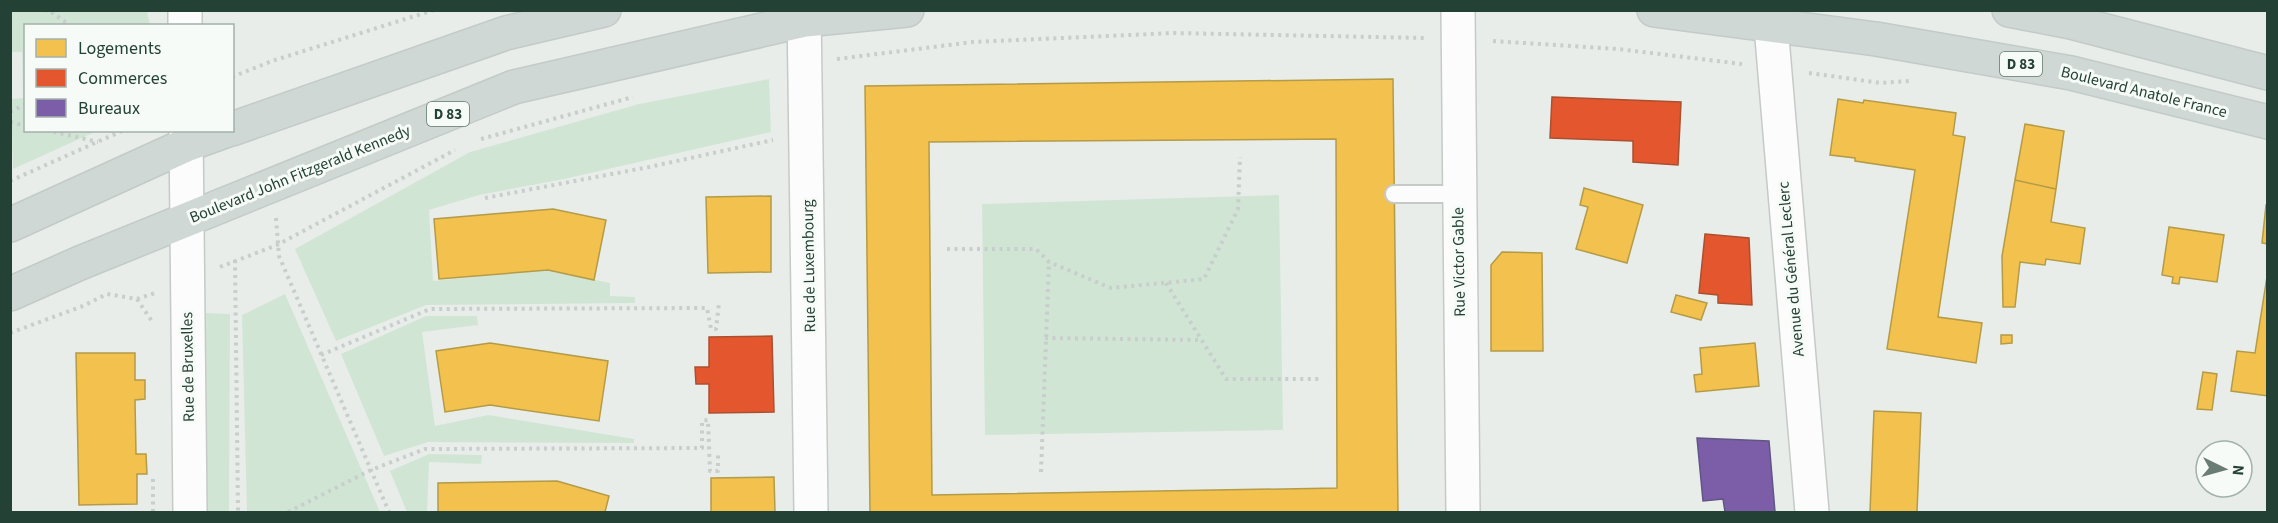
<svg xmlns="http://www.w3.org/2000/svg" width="2278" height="523" font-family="'Source Sans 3',sans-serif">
<rect width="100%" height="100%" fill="#e8edea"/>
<path fill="#d1e5d5" d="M 11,10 L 147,11 L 150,25 L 26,26 L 26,130 L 97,131 L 13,169 L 11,99 L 23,98 L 22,52 L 11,52 Z
M 769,79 L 771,132 L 564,179 L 479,195 L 429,210 L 433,281 L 548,270 L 610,283 L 610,296 L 635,297 L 635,303 L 426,305 L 336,341 L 295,249 L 470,152 L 639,104 Z
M 1279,195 L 1283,430 L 985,435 L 982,204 Z
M 285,294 L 380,512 L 247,512 L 242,315 Z
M 206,313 L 230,314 L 229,512 L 207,512 Z
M 426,316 L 477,316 L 478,325 L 422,332 L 435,426 L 488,415 L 634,439 L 634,443 L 428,442 L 384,456 L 341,354 Z
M 429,454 L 482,455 L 481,464 L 429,462 L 427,512 L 407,512 L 390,471 Z"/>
<path fill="#f2c14e" stroke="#b49b47" stroke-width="1.5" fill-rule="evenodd" d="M 1393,79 L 1398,512 L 870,512 L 865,86 ZM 1336,139 L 1337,488 L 932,495 L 929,142 Z
M 1838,99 L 1863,103 L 1864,100 L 1956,113 L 1953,135 L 1965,137 L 1938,317 L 1982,323 L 1976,363 L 1887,349 L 1915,170 L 1855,161 L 1855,158 L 1830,155 Z
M 2025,124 L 2064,131 L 2056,189 L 2015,180 Z
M 2015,180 L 2056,189 L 2051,222 L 2085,228 L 2080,264 L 2046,259 L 2045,265 L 2020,262 L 2015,307 L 2003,307 L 2002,256 Z
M 1584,188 L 1643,205 L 1627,263 L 1576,249 L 1588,207 L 1580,205 Z
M 771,196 L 771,272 L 708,273 L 706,197 Z
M 2266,205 L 2268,205 L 2268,244 L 2262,243 Z
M 553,209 L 606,220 L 594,280 L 548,270 L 439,279 L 434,219 Z
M 2169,227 L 2224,235 L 2217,282 L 2180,277 L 2179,284 L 2172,283 L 2173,277 L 2162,275 Z
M 1502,252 L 1542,253 L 1543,351 L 1491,351 L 1491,265 Z
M 2268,270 L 2268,396 L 2231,391 L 2237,351 L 2255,353 Z
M 1676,295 L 1707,303 L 1701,320 L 1671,312 Z
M 2001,335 L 2012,335 L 2012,343 L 2001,344 Z
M 490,343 L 608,361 L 599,421 L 490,405 L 445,412 L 436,351 Z
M 1755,343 L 1759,386 L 1696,392 L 1694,375 L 1702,374 L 1700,348 Z
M 76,353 L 135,353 L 135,380 L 145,380 L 145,399 L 135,400 L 136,454 L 146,454 L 147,474 L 137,474 L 137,504 L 79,505 Z
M 2203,372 L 2217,374 L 2212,410 L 2197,409 Z
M 1874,411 L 1921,413 L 1917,512 L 1870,512 Z
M 774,477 L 775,512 L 711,512 L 711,478 Z
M 557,481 L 609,496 L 605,512 L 438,512 L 438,483 Z"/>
<path fill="#e4572e" stroke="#aa5030" stroke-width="1.5" d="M 1552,97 L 1681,102 L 1678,165 L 1633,162 L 1633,141 L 1550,138 Z
M 1705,234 L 1749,238 L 1752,305 L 1718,303 L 1718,295 L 1699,293 Z
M 772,336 L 774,412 L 709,413 L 709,384 L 696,384 L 695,367 L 709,367 L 709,337 Z"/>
<path fill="#7b5ea7" stroke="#615585" stroke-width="1.5" d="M 1697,438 L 1769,441 L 1775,512 L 1725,512 L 1723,499 L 1703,501 Z"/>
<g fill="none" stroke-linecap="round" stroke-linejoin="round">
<g stroke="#c5cac7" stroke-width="20">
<path id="service" d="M 1394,194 L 1459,194"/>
</g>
<g stroke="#c5cac7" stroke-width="36">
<path id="minor" d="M 185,10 L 185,26
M 804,10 L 811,512
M 1458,10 L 1463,512
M 186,130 L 190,512"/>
</g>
<g stroke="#c5cac7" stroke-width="36">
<path id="tertiary" d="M 1771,26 L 1812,512"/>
</g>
<g stroke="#c3cbc8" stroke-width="36">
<path id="primary" d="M 1654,10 L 1876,39 L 2071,73 L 2268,122
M 2009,10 L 2071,22 L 2268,73
M 232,129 L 506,33 L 604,10
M 10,225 L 186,145 L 228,130
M 10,294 L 80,263 L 514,87 L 805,20 L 907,10"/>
</g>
<path stroke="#c7cecb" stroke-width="4" stroke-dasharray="3 4.5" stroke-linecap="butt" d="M 44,10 L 51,12 L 71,26
M 1493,41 L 1618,49 L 1742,64
M 837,59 L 973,42 L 1174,33 L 1425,38
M 1809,73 L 1881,83 L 1909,81
M 232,77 L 272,61 L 434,10
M 10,112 L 26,104
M 10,122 L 26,126
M 46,130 L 98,142
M 481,139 L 633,97
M 10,181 L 124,130
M 485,198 L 649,167 L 773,140
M 276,218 L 279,256 L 389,512
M 947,249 L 1036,249 L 1049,262 L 1111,288 L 1204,279 L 1238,209 L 1240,157
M 235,260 L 238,512
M 220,267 L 277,245 L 455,150
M 1166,283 L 1226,379 L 1320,379
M 137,299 L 153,323
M 10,333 L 83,306 L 107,294 L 137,299 L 155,293
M 1045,338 L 1201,340
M 321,355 L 430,309 L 707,308 L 711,329 L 716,329 L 719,303
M 1041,472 L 1049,262
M 153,512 L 153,475
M 288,512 L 371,470 L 425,449 L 702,448 L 702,421 L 708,420 L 710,471 L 718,471 L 718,452"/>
<use href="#service" stroke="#fcfcfc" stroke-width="16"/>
<use href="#minor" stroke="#fcfcfc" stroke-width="33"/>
<use href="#tertiary" stroke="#fcfcfc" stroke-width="33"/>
<use href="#primary" stroke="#cfd8d4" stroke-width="33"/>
</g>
<g text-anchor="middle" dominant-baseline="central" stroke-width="6" stroke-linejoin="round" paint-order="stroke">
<g fill="#f7fbf8" stroke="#637970" stroke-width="1.5">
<rect x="2000" y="52" width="42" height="24" rx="4.5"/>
<rect x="427" y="102" width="42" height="24" rx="4.5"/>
</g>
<g font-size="15" font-weight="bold" fill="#244136">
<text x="2021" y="64">D 83</text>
<text x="448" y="114">D 83</text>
</g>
<g font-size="16" fill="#244136" stroke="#f7fbf8">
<text transform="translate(2144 92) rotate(14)">Boulevard Anatole France</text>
<text transform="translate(300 174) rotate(-22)">Boulevard John Fitzgerald Kennedy</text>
<text transform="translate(1459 262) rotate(-91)">Rue Victor Gable</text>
<text transform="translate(809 266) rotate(-91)">Rue de Luxembourg</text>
<text transform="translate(1791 269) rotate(-95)">Avenue du Général Leclerc</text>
<text transform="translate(188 367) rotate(-91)">Rue de Bruxelles</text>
</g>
</g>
<rect width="2278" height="523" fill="none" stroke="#244136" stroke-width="24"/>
<rect x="24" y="24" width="210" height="108" fill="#f7fbf8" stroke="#a3b1aa" stroke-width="1.5"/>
<rect x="36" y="39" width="30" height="18" fill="#f2c14e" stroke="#a3b1aa" stroke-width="1.5"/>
<text x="78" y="54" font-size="18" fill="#244136">Logements</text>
<rect x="36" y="69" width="30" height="18" fill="#e4572e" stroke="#a3b1aa" stroke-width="1.5"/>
<text x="78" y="84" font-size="18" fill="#244136">Commerces</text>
<rect x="36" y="99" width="30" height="18" fill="#7b5ea7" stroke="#a3b1aa" stroke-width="1.5"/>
<text x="78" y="114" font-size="18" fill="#244136">Bureaux</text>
<g transform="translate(2224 469) rotate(95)"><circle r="28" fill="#f7fbf8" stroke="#a3b1aa" stroke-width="1.5"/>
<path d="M0-4.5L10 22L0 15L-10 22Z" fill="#697d75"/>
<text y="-9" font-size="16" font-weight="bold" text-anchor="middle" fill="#244136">N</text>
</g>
</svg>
